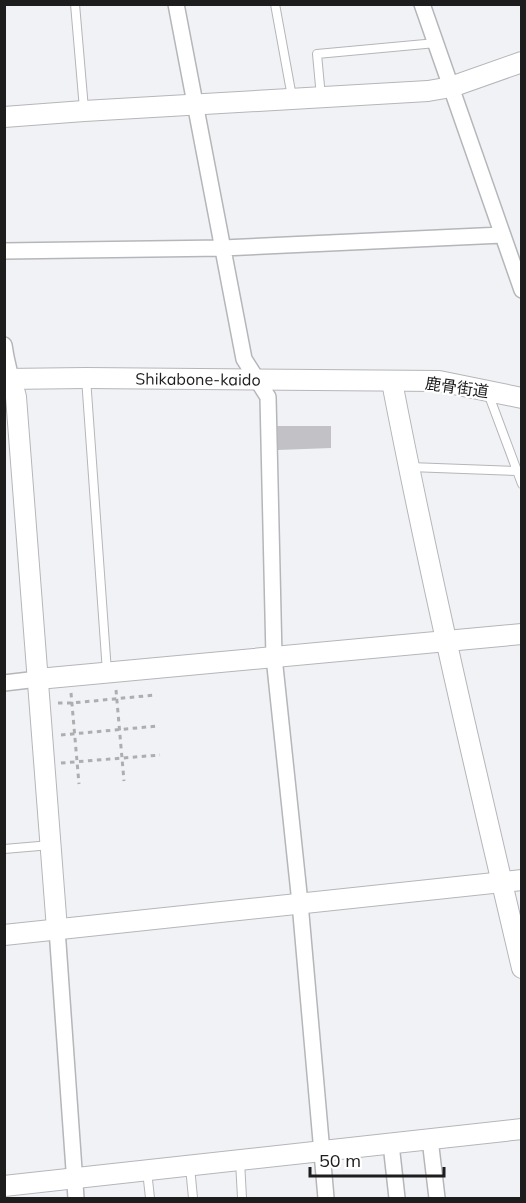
<svg xmlns="http://www.w3.org/2000/svg" width="526" height="1203" font-family="Mulish,'Noto Sans JP',sans-serif">
<rect width="100%" height="100%" fill="#f1f2f5"/>
<path fill="#c2c1c5" d="M 277,426 L 331,426 L 331,448 L 278,450 Z"/>
<g fill="none" stroke-linecap="round" stroke-linejoin="round">
<g stroke="#b5b6b9" stroke-width="10">
<path id="service" d="M 75,4 L 84,109
M 275,4 L 292,97
M 321,97 L 317,54 L 436,43
M 86,378 L 107,672
M 488,393 L 522,484
M 410,467 L 517,471
M 4,849 L 51,845
M 240,1161 L 242,1198
M 190,1167 L 193,1198
M 147,1171 L 150,1198"/>
</g>
<g stroke="#b5b6b9" stroke-width="18">
<path id="minor" d="M 176,4 L 244,359 L 268,397 L 274,657 L 300,903 L 326,1198
M 422,4 L 522,290
M 4,251 L 223,248 L 502,235
M 4,345 L 6,357 L 11,379
M 4,683 L 38,679
M 57,929 L 76,1198
M 430,1139 L 437,1198
M 391,1144 L 397,1198"/>
</g>
<g stroke="#b5b6b9" stroke-width="22">
<g id="tertiary">
<path d="M 4,117 L 84,111 L 428,91 L 451,87 L 522,62"/>
<path id="s1" d="M 4,379 L 86,378 L 439,381 L 522,398"/>
<path d="M 11,379 L 16,397 L 57,929"/>
<path d="M 392,382 C 430,578 476,773 522,968"/>
<path d="M 38,679 L 522,634"/>
<path d="M 4,935 L 522,880"/>
<path d="M 4,1186 L 522,1129"/>
</g>
</g>
<path stroke="#adaeb0" stroke-width="3" stroke-dasharray="4.5 4.5" stroke-linecap="butt" d="M 116,690 L 124,781
M 71,693 L 79,784
M 58,703 L 72,703 L 155,695
M 61,735 L 158,726
M 61,763 L 160,755"/>
<use href="#service" stroke="#fff" stroke-width="8"/>
<use href="#minor" stroke="#fff" stroke-width="15"/>
<use href="#tertiary" stroke="#fff" stroke-width="20"/>
</g>
<g text-anchor="middle" dominant-baseline="central" stroke-width="4.5" stroke-linejoin="round" paint-order="stroke">
<g font-size="16" fill="#1d1d1e" stroke="#fff">
<text stroke="none"><textPath href="#s1" startOffset="194">Shikabone-kaido</textPath></text>
<text transform="translate(457 387) rotate(8)">鹿骨街道</text>
</g>
</g>
<rect width="526" height="1203" fill="none" stroke="#1d1d1e" stroke-width="12"/>
<path d="M310 1167v9h134v-9" fill="none" stroke="#1d1d1e" stroke-width="3"/>
<text x="319" y="1167" font-size="18" fill="#1d1d1e" stroke="#ffffff" stroke-width="4.5" paint-order="stroke">50 m</text>
</svg>
